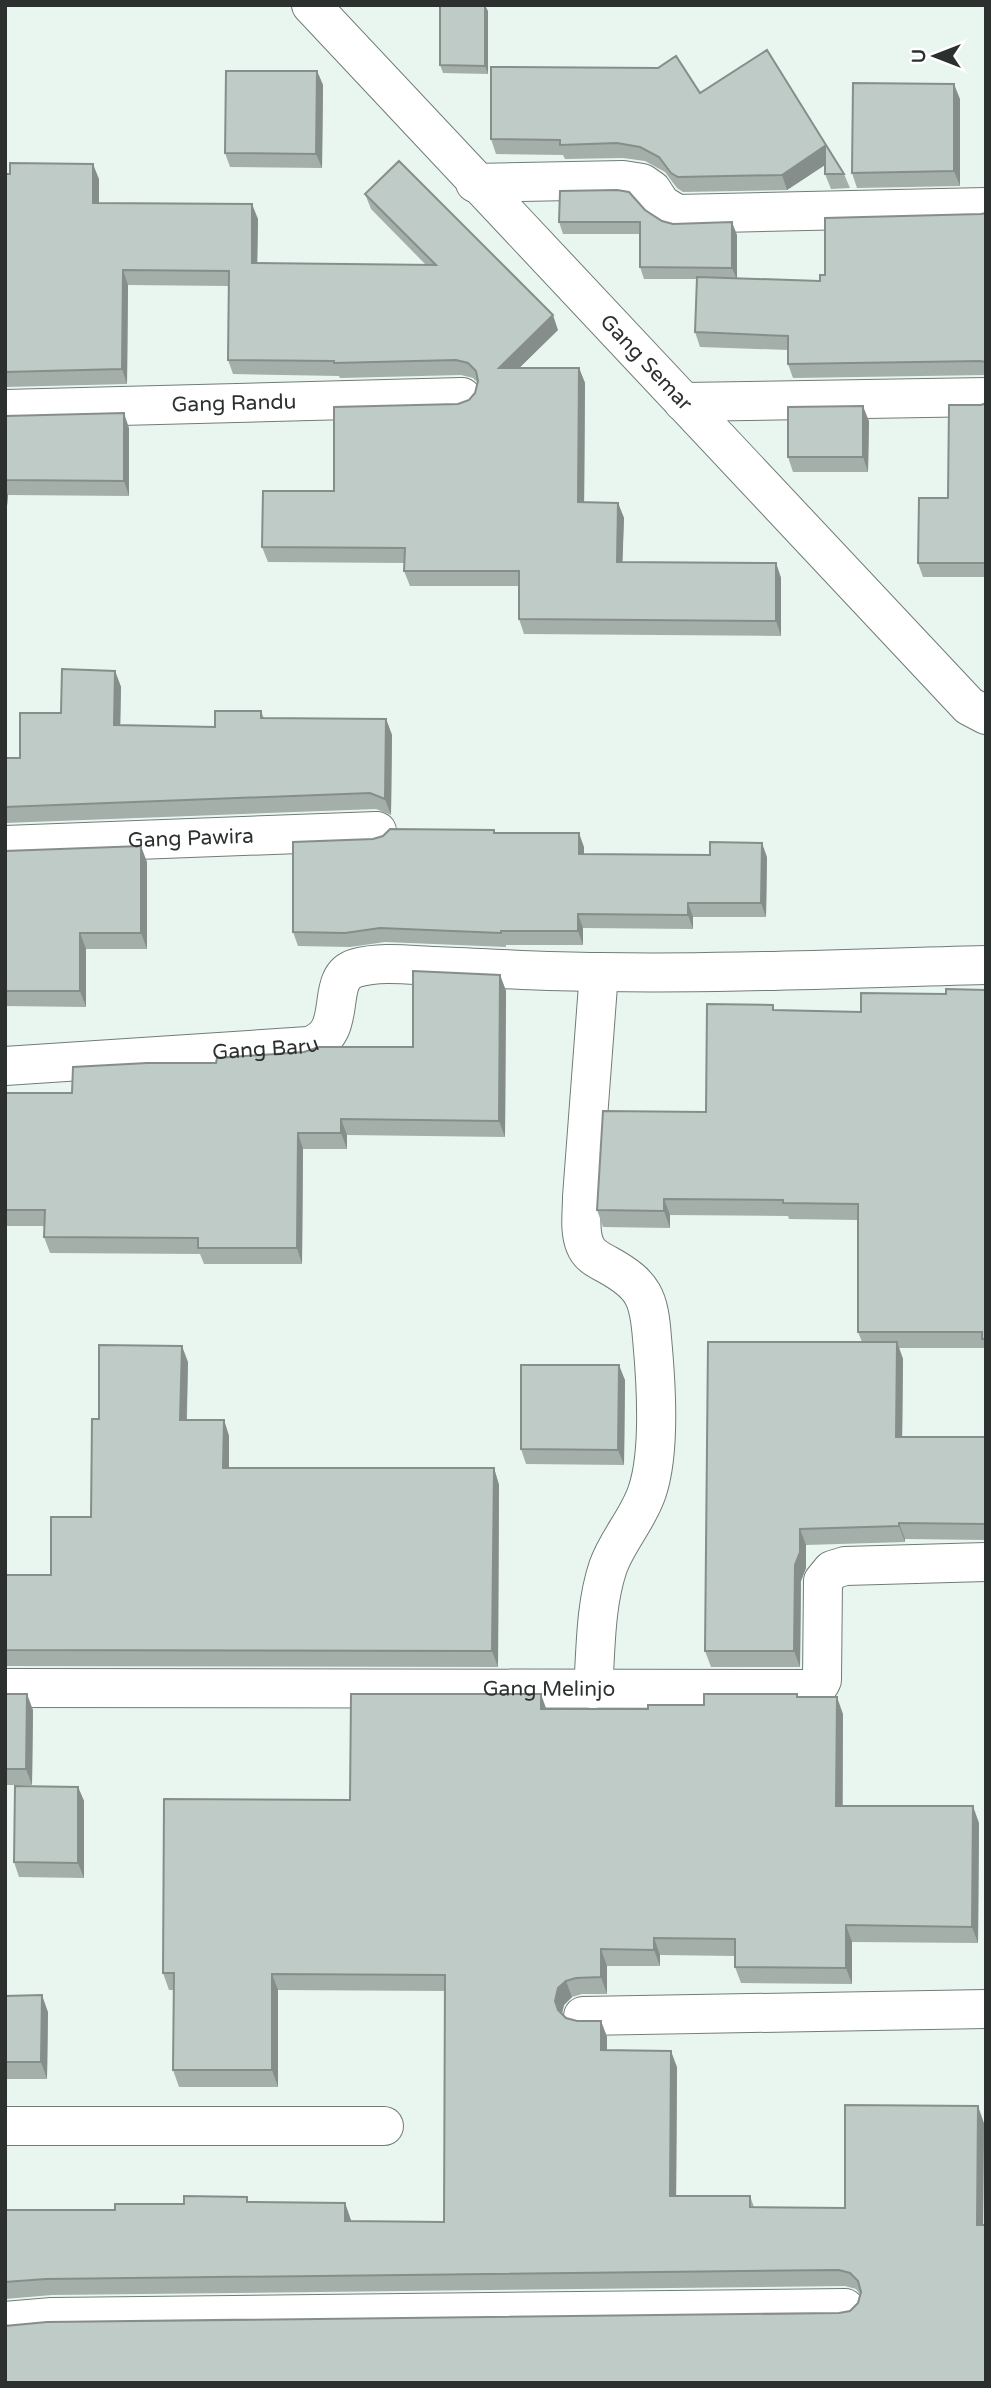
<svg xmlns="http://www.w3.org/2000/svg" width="991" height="2388" font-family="'Varela Round',sans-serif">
<rect width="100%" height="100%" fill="#e9f6f0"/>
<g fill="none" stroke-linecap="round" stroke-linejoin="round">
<g stroke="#717c77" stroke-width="40">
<g id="minor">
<path id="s1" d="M 311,5 L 969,706 L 986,715"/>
<path d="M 475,183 L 623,180 L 642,183 L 652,190 L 661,204 L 677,214 L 986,207"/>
<path d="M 683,402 L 986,397"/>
<path id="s2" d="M 5,409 L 462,397"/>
<path id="s3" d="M 5,845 L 377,831"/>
<path id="s4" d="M 5,1066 L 308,1046 C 352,1034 322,978 356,968 C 380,961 410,965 435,966 C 490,968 545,972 599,972 C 728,974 857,968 986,965"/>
<path id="s5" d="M 5,1688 L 812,1689 L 820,1684 L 822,1680 L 823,1581 L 832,1570 L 845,1566 L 986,1562"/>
<path d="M 593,1689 C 596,1649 595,1606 608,1567 C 617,1541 638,1519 647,1492 C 661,1451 656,1381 652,1338 C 649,1298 644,1285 608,1265 C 599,1260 589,1256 585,1245 C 579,1231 582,1212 582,1197 L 599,972"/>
<path d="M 583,2016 L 986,2009"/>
<path d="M 5,2126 L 384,2126"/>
<path d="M 5,2321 L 52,2317 L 845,2308"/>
</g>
</g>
<use href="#minor" stroke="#fff" stroke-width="38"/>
</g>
<path fill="#a4afaa" d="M 488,11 L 488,74 L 443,73 L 440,65 Z
M 317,71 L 323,85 L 322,168 L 230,167 L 225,153 Z
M 700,93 L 844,174 L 850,188 L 831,189 L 825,174 L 825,165 L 787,190 L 683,192 L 677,188 L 665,172 L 645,161 L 623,158 L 565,159 L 563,155 L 496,154 L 491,139 Z
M 960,99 L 960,186 L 857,188 L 852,173 Z
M 5,174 L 99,179 L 99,203 L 258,219 L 257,263 L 426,265 L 371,209 L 365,194 L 558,330 L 519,368 L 579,368 L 585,383 L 584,502 L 618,503 L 624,518 L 622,562 L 776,563 L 781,578 L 781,636 L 524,634 L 519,619 L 519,586 L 410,586 L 404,571 L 404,563 L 268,562 L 262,547 L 334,491 L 458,404 L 469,400 L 475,393 L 478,383 L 473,378 L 461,375 L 340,378 L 339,376 L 233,374 L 228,360 L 228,286 L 128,285 L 127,384 L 5,387 Z
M 645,210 L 662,221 L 673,224 L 737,235 L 737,278 L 820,281 L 825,275 L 986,213 L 986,375 L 793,378 L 788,364 L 788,350 L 700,347 L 695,332 L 697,279 L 644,279 L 640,267 L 640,234 L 563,234 L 559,222 Z
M 986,403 L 986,577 L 923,577 L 918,563 L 948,498 L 981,405 Z
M 5,416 L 129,428 L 129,496 L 8,495 L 7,506 L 5,506 Z
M 869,421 L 868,472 L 793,472 L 788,457 Z
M 115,671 L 121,687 L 120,725 L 215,727 L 261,711 L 264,718 L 386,719 L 392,735 L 391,815 L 376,809 L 5,823 L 5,758 L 20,758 L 61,713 Z
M 496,833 L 584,847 L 584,854 L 767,857 L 766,917 L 693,917 L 693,929 L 583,928 L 583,945 L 506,945 L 506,947 L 385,942 L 350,947 L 298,946 L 293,932 Z
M 5,851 L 147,862 L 147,949 L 86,949 L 86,1007 L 5,1006 Z
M 500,975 L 506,991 L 505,1137 L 347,1135 L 347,1149 L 303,1149 L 302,1264 L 204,1264 L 200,1254 L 50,1253 L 44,1237 L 44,1226 L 5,1226 L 5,1093 L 72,1093 L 216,1063 L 413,1047 Z
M 986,990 L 986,1349 L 985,1348 L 899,1348 L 903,1359 L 902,1437 L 986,1437 L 986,1540 L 905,1539 L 905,1542 L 806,1545 L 806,1568 L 801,1581 L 800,1667 L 711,1667 L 705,1651 L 862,1342 L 858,1332 L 858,1220 L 789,1219 L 788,1216 L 670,1215 L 670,1228 L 603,1227 L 597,1210 L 706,1112 L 775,1010 L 861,1012 L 946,994 Z
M 188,1362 L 187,1420 L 224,1420 L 229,1436 L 229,1468 L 494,1468 L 499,1485 L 498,1667 L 5,1666 L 5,1575 L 51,1575 L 91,1517 L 99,1419 Z
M 625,1380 L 624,1465 L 526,1464 L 521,1449 Z
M 5,1694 L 33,1710 L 32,1785 L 5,1785 Z
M 798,1697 L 843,1714 L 843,1806 L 979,1823 L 978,1943 L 852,1942 L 852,1984 L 741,1983 L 735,1967 L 735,1956 L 660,1955 L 660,1966 L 607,1966 L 607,1994 L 582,1994 L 572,1997 L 564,2005 L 562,2014 L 566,2018 L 577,2021 L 601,2021 L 607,2037 L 607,2050 L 677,2067 L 676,2196 L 750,2196 L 754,2207 L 845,2208 L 984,2123 L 983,2225 L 986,2383 L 839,2313 L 850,2311 L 858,2303 L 860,2294 L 856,2289 L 845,2286 L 52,2295 L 5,2299 L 5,2210 L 115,2210 L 184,2204 L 248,2202 L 345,2203 L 351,2221 L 444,2222 L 445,1991 L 278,1990 L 278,2087 L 179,2087 L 173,2070 L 174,1990 L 169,1990 L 163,1973 L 350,1800 L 547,1709 L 648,1709 L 704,1705 Z
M 78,1787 L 84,1801 L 84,1878 L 19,1877 L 14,1862 Z
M 5,1996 L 48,2012 L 47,2079 L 5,2079 Z"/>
<path fill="#868e8b" d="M 485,5 L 488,11 L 488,74 L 485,66 Z
M 317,71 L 323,85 L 322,168 L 316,154 Z
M 954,84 L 960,99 L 960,186 L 954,171 Z
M 825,146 L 831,161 L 787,190 L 782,175 Z
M 93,164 L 99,179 L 99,218 L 93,203 Z
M 252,204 L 258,219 L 257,278 L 252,263 Z
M 732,222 L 737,235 L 737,280 L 732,268 Z
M 123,270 L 128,285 L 127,384 L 122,369 Z
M 553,315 L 558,330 L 504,383 L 499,368 Z
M 579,368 L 585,383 L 584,517 L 578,502 Z
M 863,406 L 869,421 L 868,472 L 863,457 Z
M 124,413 L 129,428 L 129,496 L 124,481 Z
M 5,488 L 8,495 L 7,506 L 5,500 Z
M 618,503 L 624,518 L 622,577 L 617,562 Z
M 776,563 L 781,578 L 781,636 L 776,621 Z
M 115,671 L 121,687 L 120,740 L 114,725 Z
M 386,719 L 392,735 L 391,815 L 385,799 Z
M 579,833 L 584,847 L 584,868 L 579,854 Z
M 762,843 L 767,857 L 766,917 L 761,903 Z
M 141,846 L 147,862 L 147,949 L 141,933 Z
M 688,903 L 693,917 L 693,929 L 688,915 Z
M 578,914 L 583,928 L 583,945 L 578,931 Z
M 80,933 L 86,949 L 86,1007 L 80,991 Z
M 500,975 L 506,991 L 505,1137 L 499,1121 Z
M 341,1119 L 347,1135 L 347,1149 L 341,1133 Z
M 298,1133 L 303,1149 L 302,1264 L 297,1248 Z
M 664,1199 L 670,1215 L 670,1228 L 664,1211 Z
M 897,1342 L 903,1359 L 902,1453 L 896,1437 Z
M 182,1346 L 188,1362 L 186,1436 L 180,1420 Z
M 619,1365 L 625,1380 L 624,1465 L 618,1450 Z
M 224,1420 L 229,1436 L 229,1484 L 223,1468 Z
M 494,1468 L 499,1485 L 498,1667 L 492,1651 Z
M 899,1523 L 905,1539 L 905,1542 L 899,1526 Z
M 800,1529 L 806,1545 L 806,1568 L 801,1581 L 800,1667 L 794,1651 L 795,1565 Z
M 27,1694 L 33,1710 L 32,1785 L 26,1769 Z
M 541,1694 L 547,1711 L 541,1709 Z
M 837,1697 L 843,1714 L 842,1823 L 836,1806 Z
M 78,1787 L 84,1801 L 84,1878 L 78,1863 Z
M 973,1806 L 979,1823 L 978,1943 L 972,1927 Z
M 846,1925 L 852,1942 L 852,1984 L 846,1968 Z
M 654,1938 L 660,1955 L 660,1966 L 654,1950 Z
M 601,1949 L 607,1966 L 607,1994 L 601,1977 Z
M 272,1974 L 278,1990 L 278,2087 L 272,2070 Z
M 566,1981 L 572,1997 L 564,2005 L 561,2017 L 564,2027 L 555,2001 L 558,1988 Z
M 42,1995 L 48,2012 L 47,2079 L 41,2062 Z
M 601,2021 L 607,2037 L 607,2066 L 601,2050 Z
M 671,2051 L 677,2067 L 676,2212 L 670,2196 Z
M 978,2106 L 984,2123 L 983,2241 L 977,2225 Z
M 345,2203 L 351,2220 L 351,2238 L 345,2221 Z"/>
<path fill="#bfcbc6" stroke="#868e8b" stroke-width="2" d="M 440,5 L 485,5 L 485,66 L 440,65 Z
M 767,50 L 844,174 L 825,174 L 825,146 L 782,175 L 678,177 L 671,173 L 659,157 L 640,147 L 617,143 L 560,145 L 560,140 L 491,139 L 491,67 L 658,68 L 676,56 L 700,93 Z
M 226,71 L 317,71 L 316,154 L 225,153 Z
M 853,83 L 954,84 L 954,171 L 852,173 Z
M 399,161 L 553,315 L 499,368 L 579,368 L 578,502 L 618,503 L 617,562 L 776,563 L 776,621 L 519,619 L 519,571 L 404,571 L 405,548 L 262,547 L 263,491 L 334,491 L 334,407 L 458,404 L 469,400 L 475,393 L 478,381 L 476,371 L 468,363 L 456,360 L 334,363 L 334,361 L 228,360 L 229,271 L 123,270 L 122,369 L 5,372 L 5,174 L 10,174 L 10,163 L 93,164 L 93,203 L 252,204 L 252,263 L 436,265 L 365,194 Z
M 617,190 L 629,192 L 645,210 L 662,221 L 673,224 L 732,222 L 732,268 L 640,267 L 640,222 L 559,222 L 560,191 Z
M 986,213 L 986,362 L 980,361 L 788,364 L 788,336 L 695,332 L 697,277 L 820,281 L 820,275 L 825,275 L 825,218 L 981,214 Z
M 986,403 L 986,563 L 918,563 L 919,498 L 948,498 L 949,405 L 981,405 Z
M 863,406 L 863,457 L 788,457 L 788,407 Z
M 124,413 L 124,481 L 5,480 L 5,416 Z
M 62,669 L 115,671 L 114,725 L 215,727 L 215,711 L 261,711 L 261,718 L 386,719 L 385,799 L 370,793 L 5,807 L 5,758 L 20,758 L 20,713 L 61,713 Z
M 390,829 L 494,830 L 494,833 L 579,833 L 579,854 L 710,855 L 710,842 L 762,843 L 761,903 L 688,903 L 688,915 L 578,914 L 578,931 L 501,931 L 501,933 L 380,928 L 345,933 L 293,932 L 293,842 L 373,839 L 383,836 Z
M 141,846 L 141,933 L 80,933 L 80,991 L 5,991 L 5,851 Z
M 413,971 L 500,975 L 499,1121 L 341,1119 L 341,1133 L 298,1133 L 297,1248 L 198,1248 L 198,1238 L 44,1237 L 45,1210 L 5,1210 L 5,1093 L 72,1093 L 73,1067 L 147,1063 L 216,1063 L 217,1058 L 304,1052 L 319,1047 L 413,1047 Z
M 946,989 L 986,990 L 986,1339 L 982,1339 L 982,1332 L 858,1332 L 858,1204 L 783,1203 L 783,1200 L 664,1199 L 664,1211 L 597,1210 L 603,1111 L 706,1112 L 707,1004 L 773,1005 L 773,1010 L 861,1012 L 861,993 L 946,994 Z
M 708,1342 L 897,1342 L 896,1437 L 986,1437 L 986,1524 L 899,1523 L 899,1526 L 800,1529 L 800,1552 L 795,1565 L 794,1651 L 705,1651 Z
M 99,1345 L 182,1346 L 180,1420 L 224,1420 L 223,1468 L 494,1468 L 492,1651 L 5,1650 L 5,1575 L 51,1575 L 51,1517 L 91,1517 L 92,1419 L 99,1419 Z
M 521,1365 L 619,1365 L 618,1450 L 521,1449 Z
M 5,1694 L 27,1694 L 26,1769 L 5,1769 Z
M 351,1694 L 541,1694 L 541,1709 L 648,1709 L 648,1705 L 704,1705 L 704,1694 L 797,1694 L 797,1697 L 837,1697 L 836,1806 L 973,1806 L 972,1927 L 846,1925 L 846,1968 L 735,1967 L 735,1939 L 654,1938 L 654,1950 L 601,1949 L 601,1977 L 576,1978 L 566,1981 L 558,1988 L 555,2001 L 558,2010 L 566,2018 L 577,2021 L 601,2021 L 601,2050 L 671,2051 L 670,2196 L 750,2196 L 750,2207 L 845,2208 L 845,2105 L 978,2106 L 977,2225 L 986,2225 L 986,2383 L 5,2383 L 5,2326 L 47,2322 L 839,2313 L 850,2311 L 858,2303 L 861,2292 L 858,2281 L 850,2273 L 839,2270 L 46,2279 L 5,2282 L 5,2210 L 115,2210 L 115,2204 L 184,2204 L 184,2196 L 247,2197 L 247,2202 L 345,2203 L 345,2221 L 444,2222 L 445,1975 L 272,1974 L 272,2070 L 173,2070 L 174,1973 L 163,1973 L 164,1799 L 350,1800 Z
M 15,1786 L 78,1787 L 78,1863 L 14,1862 Z
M 42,1995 L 41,2062 L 5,2062 L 5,1996 Z"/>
<g text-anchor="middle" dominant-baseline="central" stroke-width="7" stroke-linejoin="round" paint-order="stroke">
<g font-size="21" fill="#2c302e" stroke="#fff">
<text stroke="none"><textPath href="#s1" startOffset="490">Gang Semar</textPath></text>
<text stroke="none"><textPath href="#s2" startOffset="229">Gang Randu</textPath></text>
<text stroke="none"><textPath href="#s3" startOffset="186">Gang Pawira</textPath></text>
<text stroke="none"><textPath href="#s4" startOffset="261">Gang Baru</textPath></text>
<text stroke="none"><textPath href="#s5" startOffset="544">Gang Melinjo</textPath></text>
</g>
</g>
<rect width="991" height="2388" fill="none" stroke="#2c302e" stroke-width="14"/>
<g transform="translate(935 56) rotate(270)" stroke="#ffffff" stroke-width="5" paint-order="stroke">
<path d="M0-5L12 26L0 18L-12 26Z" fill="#2c302e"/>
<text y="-10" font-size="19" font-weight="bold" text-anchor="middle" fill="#2c302e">U</text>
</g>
</svg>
